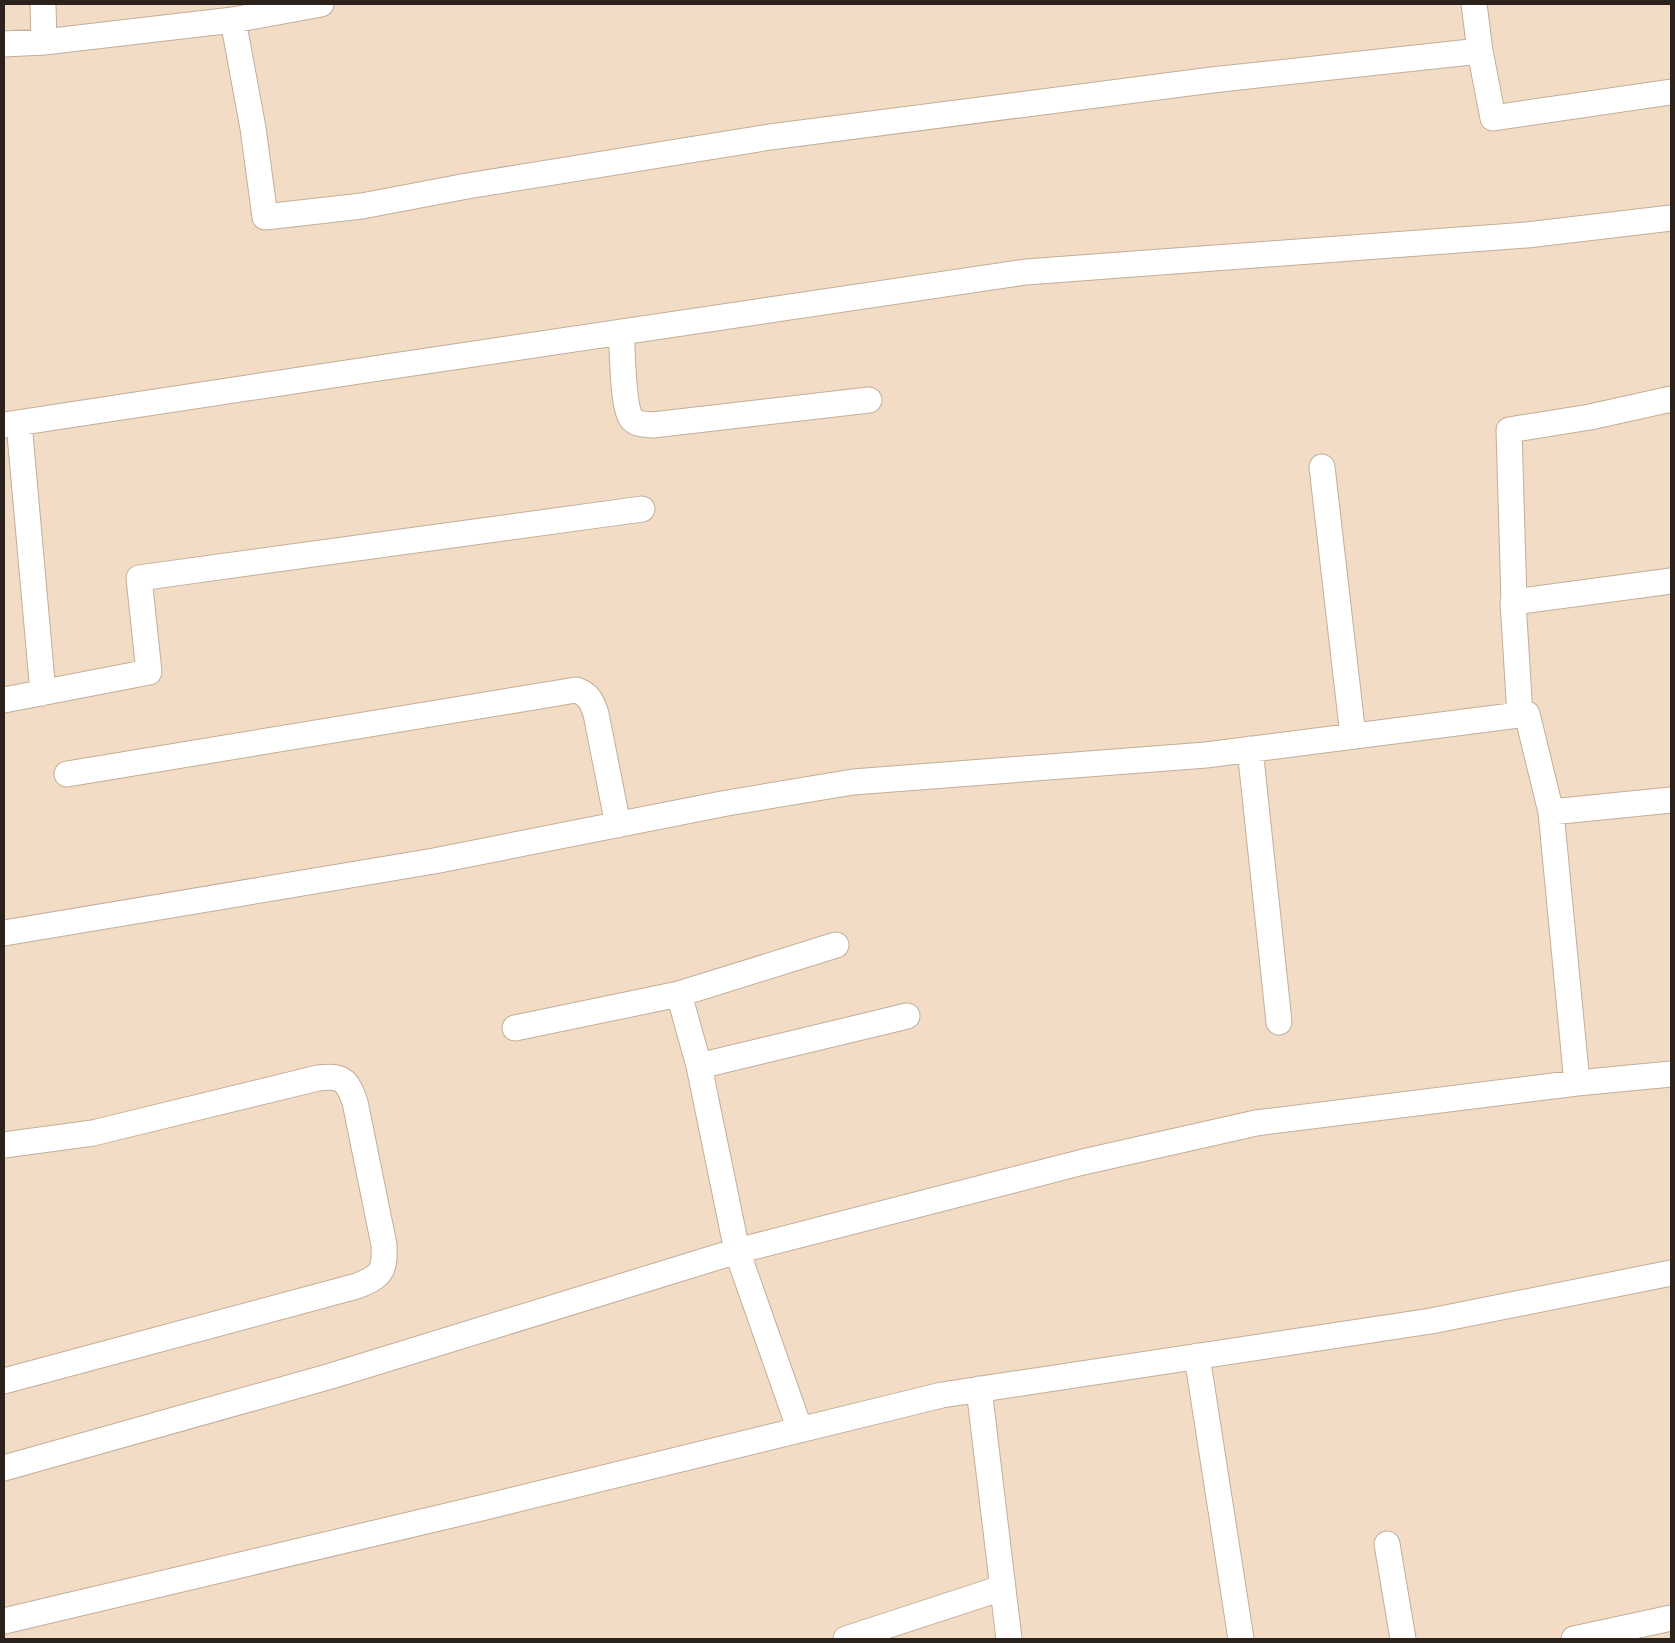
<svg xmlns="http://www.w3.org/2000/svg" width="1675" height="1643" font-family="Jost,sans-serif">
<rect width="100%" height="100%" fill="#f2dcc5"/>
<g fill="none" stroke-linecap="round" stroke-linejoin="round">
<g stroke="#c3ae99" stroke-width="27">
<path id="minor" d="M 43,4 L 44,42
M 1474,4 L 1480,51
M 233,20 L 253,128 L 265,217 L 362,206 L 467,186 L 770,137 L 1212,80 L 1480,51 L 1493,118 L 1671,92
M 4,44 L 44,42 L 233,20 L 321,4
M 621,332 C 623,350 622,404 631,418 C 636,425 645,424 653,425 L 869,400
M 19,423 L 43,693
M 4,425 L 366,370 L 1026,272 L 1527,235 L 1671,218
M 1322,467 L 1353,736
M 1514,601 L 1509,430 L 1590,417 L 1671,399
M 4,700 L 149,672 L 139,578 L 642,509
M 1520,715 L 1513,602 L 1671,581
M 1250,749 L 1279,1022
M 67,774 L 576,690 C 589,694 592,702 596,714 L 618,825
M 1551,812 L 1577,1083
M 4,933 L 434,861 L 727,803 L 853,782 L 1206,755 L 1527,714 L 1551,812 L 1671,800
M 515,1028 L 679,994
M 699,1066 L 907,1016
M 4,1145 L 93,1133 L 318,1078 C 343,1075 347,1080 355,1102 L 384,1245 C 385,1271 382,1276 357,1286 L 4,1381
M 1197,1356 L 1241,1639
M 979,1389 L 1009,1639
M 800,1430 L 737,1251 L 699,1066 L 679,994 L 836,945
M 4,1468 L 331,1376 L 737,1251 L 1083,1162 L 1256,1123 L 1577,1083 L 1671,1074
M 1387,1544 L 1403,1639
M 4,1621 L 481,1508 L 942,1395 L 1431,1321 L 1671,1273
M 846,1639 L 1002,1588
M 1574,1639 L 1671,1618"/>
</g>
<use href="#minor" stroke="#fff" stroke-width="25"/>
</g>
<rect width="1675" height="1643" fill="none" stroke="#2b231b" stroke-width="10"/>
</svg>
